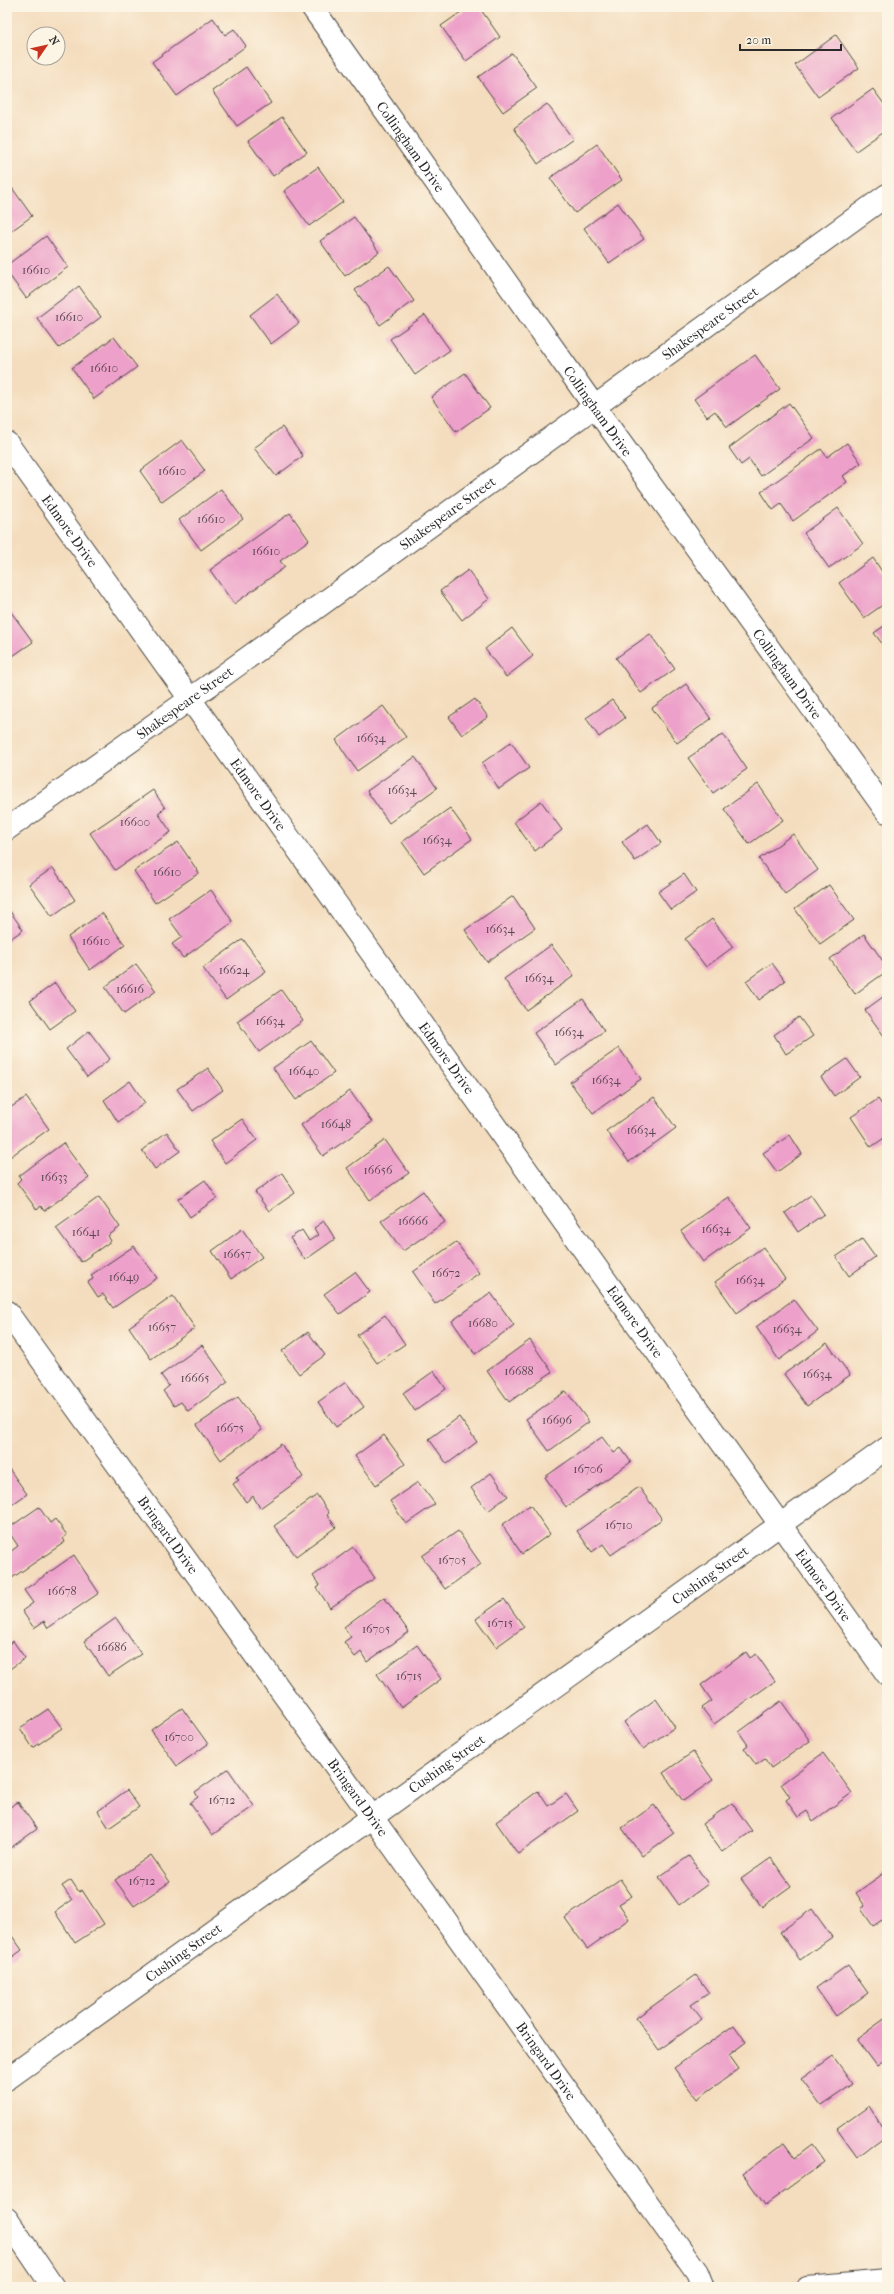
<svg xmlns="http://www.w3.org/2000/svg" width="894" height="2294" font-family="'IM FELL French Canon',serif">
<rect width="100%" height="100%" fill="#fcf5e5"/>
<filter id="ink" filterUnits="userSpaceOnUse"><feTurbulence type="fractalNoise" baseFrequency=".025" numOctaves="2"/><feDisplacementMap in="SourceGraphic" scale="8" xChannelSelector="R" yChannelSelector="G"/><feConvolveMatrix kernelMatrix="1 2 1 2 8 2 1 2 1" color-interpolation-filters="sRGB"/></filter>
<filter id="wash" filterUnits="userSpaceOnUse"><feTurbulence type="fractalNoise" baseFrequency=".012" numOctaves="4" result="noise"/><feDisplacementMap in="SourceGraphic" scale="16" xChannelSelector="R" yChannelSelector="G"/><feGaussianBlur stdDeviation="0.9" result="paint"/><feColorMatrix in="noise" values="0 0 0 0 0 0 0 0 0 0 0 0 0 0 0 0 0 1.4 0 .05"/><feComposite in="paint" operator="in"/></filter>
<g filter="url(#wash)">
<rect width="100%" height="100%" fill="#f4ddbe"/>
<g id="blocks">
<path fill="#eda0c9" d="M 468,7 L 479,7 L 500,37 L 466,61 L 441,26 Z
M 213,18 L 225,35 L 234,29 L 246,46 L 177,96 L 152,62 Z
M 836,35 L 859,68 L 818,97 L 795,65 Z
M 512,53 L 537,88 L 503,112 L 478,77 Z
M 246,67 L 271,103 L 237,126 L 212,91 Z
M 873,89 L 887,108 L 887,129 L 856,151 L 832,118 Z
M 547,104 L 573,139 L 538,164 L 514,128 Z
M 282,117 L 307,152 L 273,176 L 248,141 Z
M 597,144 L 622,180 L 575,213 L 550,178 Z
M 318,167 L 343,202 L 309,226 L 284,191 Z
M 10,185 L 32,216 L 7,234 L 7,188 Z
M 618,203 L 644,239 L 609,263 L 584,228 Z
M 354,217 L 379,252 L 345,276 L 320,241 Z
M 46,236 L 68,267 L 26,298 L 7,272 L 7,265 Z
M 389,266 L 414,301 L 380,325 L 355,290 Z
M 79,286 L 101,317 L 59,348 L 37,318 Z
M 277,294 L 299,323 L 271,344 L 250,315 Z
M 425,315 L 450,350 L 415,375 L 390,339 Z
M 114,337 L 137,367 L 94,399 L 72,368 Z
M 755,355 L 780,389 L 727,427 L 715,411 L 707,417 L 694,399 Z
M 465,373 L 490,408 L 456,432 L 431,397 Z
M 789,403 L 814,438 L 761,476 L 749,459 L 741,465 L 729,448 Z
M 282,427 L 303,456 L 276,476 L 254,448 Z
M 182,440 L 205,471 L 162,502 L 140,471 Z
M 847,443 L 861,463 L 843,476 L 847,482 L 793,521 L 781,504 L 773,510 L 761,492 L 821,449 L 827,457 Z
M 221,489 L 243,519 L 201,550 L 179,520 Z
M 838,508 L 863,544 L 829,568 L 804,533 Z
M 290,513 L 309,540 L 280,561 L 285,567 L 234,604 L 210,570 Z
M 873,558 L 887,579 L 887,602 L 864,618 L 839,583 Z
M 468,570 L 489,599 L 462,620 L 440,591 Z
M 11,612 L 33,642 L 7,660 L 7,615 Z
M 887,624 L 887,650 L 874,633 Z
M 512,628 L 533,656 L 506,677 L 485,649 Z
M 650,634 L 675,669 L 641,693 L 616,658 Z
M 686,684 L 711,719 L 677,743 L 652,708 Z
M 475,699 L 488,717 L 462,735 L 449,717 Z
M 612,700 L 625,718 L 599,737 L 586,718 Z
M 383,706 L 406,737 L 357,771 L 336,740 Z
M 723,734 L 747,769 L 713,793 L 688,758 Z
M 511,742 L 529,768 L 499,789 L 482,763 Z
M 415,757 L 437,788 L 389,823 L 367,791 Z
M 758,784 L 783,820 L 749,844 L 724,809 Z
M 153,790 L 165,808 L 158,813 L 171,832 L 115,870 L 90,833 Z
M 541,801 L 562,830 L 535,851 L 514,822 Z
M 450,808 L 472,839 L 424,873 L 402,842 Z
M 648,824 L 661,843 L 635,861 L 622,842 Z
M 793,834 L 818,870 L 785,894 L 759,859 Z
M 178,842 L 199,873 L 155,903 L 134,871 Z
M 53,868 L 75,900 L 52,916 L 29,884 Z
M 684,874 L 696,892 L 671,910 L 658,892 Z
M 829,885 L 854,920 L 820,944 L 795,909 Z
M 211,890 L 233,922 L 183,958 L 172,944 L 182,937 L 169,919 Z
M 513,896 L 535,928 L 487,962 L 465,930 Z
M 7,907 L 23,930 L 7,941 Z
M 102,913 L 125,945 L 90,970 L 68,937 Z
M 712,919 L 733,947 L 706,967 L 685,939 Z
M 864,934 L 887,967 L 887,971 L 855,994 L 830,959 Z
M 243,939 L 266,971 L 226,1000 L 203,968 Z
M 551,945 L 574,976 L 526,1010 L 504,979 Z
M 772,963 L 785,981 L 759,1000 L 746,981 Z
M 136,964 L 156,991 L 124,1014 L 105,987 Z
M 55,983 L 75,1011 L 50,1029 L 30,1001 Z
M 281,990 L 303,1021 L 259,1052 L 237,1021 Z
M 887,994 L 887,1040 L 865,1010 Z
M 583,999 L 604,1031 L 556,1065 L 534,1033 Z
M 799,1017 L 813,1036 L 786,1054 L 774,1035 Z
M 89,1031 L 110,1059 L 87,1077 L 66,1049 Z
M 311,1041 L 334,1073 L 296,1100 L 273,1068 Z
M 619,1048 L 641,1079 L 593,1113 L 570,1082 Z
M 847,1059 L 860,1077 L 834,1096 L 821,1077 Z
M 208,1068 L 223,1090 L 193,1111 L 177,1089 Z
M 130,1081 L 145,1103 L 118,1122 L 104,1100 Z
M 350,1091 L 372,1122 L 323,1156 L 301,1125 Z
M 26,1097 L 49,1129 L 7,1159 L 7,1110 Z
M 654,1097 L 676,1128 L 629,1162 L 606,1131 Z
M 878,1099 L 887,1112 L 887,1136 L 871,1147 L 851,1117 Z
M 242,1119 L 257,1140 L 225,1163 L 210,1141 Z
M 167,1132 L 180,1151 L 155,1169 L 142,1150 Z
M 790,1135 L 802,1154 L 777,1172 L 763,1153 Z
M 385,1140 L 409,1173 L 370,1200 L 347,1168 Z
M 63,1143 L 89,1178 L 44,1211 L 41,1206 L 37,1210 L 17,1183 L 21,1179 L 19,1176 Z
M 282,1173 L 295,1193 L 269,1211 L 255,1192 Z
M 205,1180 L 217,1198 L 190,1217 L 178,1199 Z
M 423,1191 L 445,1222 L 403,1251 L 381,1221 Z
M 811,1195 L 824,1214 L 798,1232 L 785,1213 Z
M 99,1197 L 120,1227 L 108,1236 L 111,1241 L 81,1262 L 56,1228 Z
M 729,1197 L 751,1228 L 703,1262 L 681,1231 Z
M 324,1221 L 335,1239 L 305,1260 L 290,1238 L 302,1230 L 309,1241 L 318,1235 L 314,1228 Z
M 242,1229 L 262,1257 L 231,1279 L 212,1251 Z
M 862,1239 L 875,1257 L 849,1276 L 836,1257 Z
M 456,1242 L 479,1273 L 435,1304 L 413,1272 Z
M 134,1246 L 157,1278 L 113,1308 L 103,1294 L 98,1297 L 88,1282 L 93,1279 L 91,1275 Z
M 763,1247 L 785,1279 L 737,1313 L 715,1282 Z
M 355,1272 L 370,1292 L 340,1314 L 324,1294 Z
M 491,1293 L 514,1325 L 475,1354 L 452,1321 Z
M 173,1296 L 195,1328 L 151,1359 L 129,1327 Z
M 794,1299 L 818,1331 L 779,1360 L 756,1327 Z
M 385,1315 L 405,1344 L 377,1363 L 357,1335 Z
M 308,1332 L 325,1355 L 299,1374 L 282,1351 Z
M 530,1340 L 552,1372 L 509,1402 L 487,1371 Z
M 827,1343 L 850,1375 L 807,1406 L 784,1374 Z
M 202,1345 L 228,1382 L 188,1411 L 181,1402 L 174,1406 L 163,1391 L 169,1386 L 161,1375 Z
M 434,1371 L 446,1389 L 415,1411 L 403,1393 Z
M 346,1382 L 364,1407 L 336,1427 L 318,1402 Z
M 566,1391 L 589,1422 L 549,1451 L 526,1419 Z
M 238,1397 L 262,1430 L 221,1460 L 197,1425 Z
M 459,1417 L 477,1442 L 447,1464 L 429,1439 Z
M 384,1435 L 405,1464 L 376,1485 L 355,1456 Z
M 602,1437 L 614,1453 L 621,1448 L 631,1462 L 566,1507 L 545,1477 Z
M 281,1444 L 303,1477 L 260,1508 L 253,1496 L 246,1502 L 233,1484 L 239,1480 L 236,1477 Z
M 7,1466 L 27,1494 L 7,1508 Z
M 491,1473 L 508,1496 L 488,1511 L 471,1488 Z
M 418,1482 L 435,1504 L 406,1524 L 390,1501 Z
M 639,1487 L 662,1519 L 611,1555 L 603,1544 L 592,1552 L 577,1531 Z
M 317,1495 L 329,1513 L 327,1515 L 336,1527 L 296,1556 L 274,1526 Z
M 530,1505 L 550,1534 L 522,1554 L 502,1525 Z
M 39,1507 L 50,1523 L 55,1519 L 67,1535 L 63,1538 L 65,1542 L 12,1578 L 7,1570 L 7,1554 L 18,1546 L 7,1529 Z
M 458,1531 L 481,1564 L 445,1589 L 422,1556 Z
M 353,1547 L 375,1578 L 330,1608 L 317,1588 L 320,1586 L 313,1576 Z
M 74,1555 L 99,1593 L 48,1628 L 44,1621 L 34,1628 L 22,1611 L 33,1603 L 24,1590 Z
M 384,1597 L 409,1632 L 367,1662 L 361,1652 L 355,1657 L 344,1642 L 351,1637 L 344,1627 Z
M 504,1599 L 524,1627 L 496,1647 L 476,1619 Z
M 116,1618 L 141,1654 L 108,1676 L 84,1641 Z
M 13,1641 L 25,1658 L 7,1671 L 7,1645 Z
M 417,1645 L 441,1679 L 401,1708 L 377,1674 Z
M 746,1652 L 750,1658 L 756,1654 L 775,1681 L 714,1724 L 702,1708 L 712,1701 L 701,1685 Z
M 656,1699 L 675,1727 L 643,1749 L 624,1722 Z
M 781,1701 L 810,1741 L 771,1768 L 765,1759 L 756,1765 L 744,1748 L 748,1745 L 739,1732 Z
M 182,1708 L 208,1744 L 177,1766 L 151,1730 Z
M 48,1709 L 62,1728 L 33,1748 L 20,1728 Z
M 693,1752 L 713,1780 L 683,1801 L 663,1773 Z
M 823,1753 L 852,1793 L 813,1821 L 807,1811 L 798,1817 L 786,1800 L 790,1797 L 781,1784 Z
M 228,1769 L 254,1806 L 212,1835 L 190,1803 L 198,1797 L 195,1792 Z
M 127,1790 L 139,1807 L 109,1828 L 98,1811 Z
M 538,1791 L 548,1806 L 566,1794 L 578,1811 L 518,1854 L 496,1822 Z
M 18,1802 L 37,1829 L 9,1849 L 7,1809 Z
M 732,1803 L 752,1831 L 722,1852 L 702,1824 Z
M 654,1805 L 674,1833 L 642,1856 L 622,1828 Z
M 151,1855 L 170,1882 L 134,1906 L 115,1880 Z
M 689,1856 L 708,1884 L 679,1905 L 659,1877 Z
M 771,1858 L 791,1886 L 762,1907 L 741,1879 Z
M 887,1871 L 887,1927 L 882,1920 L 873,1926 L 861,1909 L 865,1906 L 856,1893 Z
M 620,1879 L 632,1896 L 619,1904 L 629,1919 L 587,1949 L 565,1918 Z
M 71,1880 L 79,1892 L 82,1890 L 104,1924 L 75,1943 L 55,1912 L 72,1900 L 62,1886 Z
M 812,1909 L 832,1937 L 800,1960 L 780,1932 Z
M 7,1929 L 22,1950 L 7,1961 Z
M 848,1965 L 868,1993 L 836,2016 L 816,1988 Z
M 696,1975 L 709,1993 L 691,2005 L 702,2019 L 659,2050 L 636,2018 Z
M 887,2017 L 887,2059 L 877,2066 L 857,2039 Z
M 734,2025 L 746,2042 L 729,2055 L 739,2069 L 697,2099 L 674,2068 Z
M 833,2056 L 853,2084 L 821,2106 L 801,2079 Z
M 869,2106 L 887,2135 L 857,2157 L 837,2129 Z
M 784,2143 L 795,2158 L 812,2145 L 824,2162 L 765,2205 L 743,2174 Z"/>
</g>
</g>
<g filter="url(#ink)">
<use href="#blocks" fill-opacity="0" stroke="#494641" stroke-width="1"/>
<g fill="none" stroke-linecap="round" stroke-linejoin="round">
<g stroke="#494641" stroke-width="22">
<path id="service" d="M 807,2287 L 887,2280"/>
</g>
<g stroke="#494641" stroke-width="24">
<g id="minor">
<path id="s1" d="M 312,7 L 594,406 L 887,812"/>
<path id="s2" d="M 7,443 L 887,1674"/>
<path id="s3" d="M 7,829 L 221,677 L 887,195"/>
<path id="s4" d="M 7,1312 L 372,1817 L 697,2272 L 703,2287"/>
<path id="s5" d="M 7,2079 L 887,1448"/>
<path d="M 7,2219 L 53,2287"/>
</g>
</g>
<use href="#service" stroke="#fff" stroke-width="20"/>
<use href="#minor" stroke="#fff" stroke-width="22"/>
</g>
</g>
<g text-anchor="middle" dominant-baseline="central" stroke-width="4" stroke-linejoin="round" paint-order="stroke">
<g font-size="12" fill="#5c4852">
<text x="36" y="270">16610</text>
<text x="69" y="317">16610</text>
<text x="104" y="368">16610</text>
<text x="172" y="471">16610</text>
<text x="211" y="519">16610</text>
<text x="266" y="551">16610</text>
<text x="371" y="738">16634</text>
<text x="402" y="790">16634</text>
<text x="135" y="822">16600</text>
<text x="437" y="840">16634</text>
<text x="167" y="872">16610</text>
<text x="500" y="929">16634</text>
<text x="96" y="941">16610</text>
<text x="234" y="970">16624</text>
<text x="539" y="978">16634</text>
<text x="130" y="989">16616</text>
<text x="270" y="1021">16634</text>
<text x="569" y="1032">16634</text>
<text x="304" y="1071">16640</text>
<text x="606" y="1080">16634</text>
<text x="336" y="1124">16648</text>
<text x="641" y="1130">16634</text>
<text x="378" y="1170">16656</text>
<text x="54" y="1177">16633</text>
<text x="413" y="1221">16666</text>
<text x="716" y="1229">16634</text>
<text x="86" y="1232">16641</text>
<text x="237" y="1254">16657</text>
<text x="446" y="1273">16672</text>
<text x="124" y="1277">16649</text>
<text x="750" y="1280">16634</text>
<text x="483" y="1323">16680</text>
<text x="162" y="1327">16657</text>
<text x="787" y="1329">16634</text>
<text x="519" y="1371">16688</text>
<text x="817" y="1374">16634</text>
<text x="195" y="1378">16665</text>
<text x="557" y="1420">16696</text>
<text x="230" y="1428">16675</text>
<text x="588" y="1469">16706</text>
<text x="619" y="1525">16710</text>
<text x="452" y="1560">16705</text>
<text x="62" y="1591">16678</text>
<text x="500" y="1623">16715</text>
<text x="376" y="1629">16705</text>
<text x="112" y="1647">16686</text>
<text x="409" y="1676">16715</text>
<text x="179" y="1737">16700</text>
<text x="222" y="1800">16712</text>
<text x="142" y="1881">16712</text>
</g>
<g font-size="14" fill="#2b2b2b" stroke="#fcf5e5">
<text stroke="none"><textPath href="#s1" startOffset="171">Collingham Drive</textPath></text>
<text stroke="none"><textPath href="#s3" startOffset="866">Shakespeare Street</textPath></text>
<text stroke="none"><textPath href="#s1" startOffset="495">Collingham Drive</textPath></text>
<text stroke="none"><textPath href="#s3" startOffset="542">Shakespeare Street</textPath></text>
<text stroke="none"><textPath href="#s2" startOffset="108">Edmore Drive</textPath></text>
<text stroke="none"><textPath href="#s1" startOffset="819">Collingham Drive</textPath></text>
<text stroke="none"><textPath href="#s3" startOffset="218">Shakespeare Street</textPath></text>
<text stroke="none"><textPath href="#s2" startOffset="432">Edmore Drive</textPath></text>
<text stroke="none"><textPath href="#s2" startOffset="756">Edmore Drive</textPath></text>
<text stroke="none"><textPath href="#s2" startOffset="1080">Edmore Drive</textPath></text>
<text stroke="none"><textPath href="#s4" startOffset="275">Bringard Drive</textPath></text>
<text stroke="none"><textPath href="#s5" startOffset="865">Cushing Street</textPath></text>
<text stroke="none"><textPath href="#s2" startOffset="1404">Edmore Drive</textPath></text>
<text stroke="none"><textPath href="#s5" startOffset="541">Cushing Street</textPath></text>
<text stroke="none"><textPath href="#s4" startOffset="599">Bringard Drive</textPath></text>
<text stroke="none"><textPath href="#s5" startOffset="217">Cushing Street</textPath></text>
<text stroke="none"><textPath href="#s4" startOffset="923">Bringard Drive</textPath></text>
</g>
</g>
<rect width="894" height="2294" fill="none" stroke="#fcf5e5" stroke-width="24"/>
<g transform="translate(46 46) rotate(56)"><circle r="19" fill="#fcf5e5" stroke="#a8a49b"/>
<path d="M0-3L7 15L0 10L-7 15Z" fill="#c8321e"/>
<text y="-6" font-size="11" font-weight="bold" text-anchor="middle" fill="#2b2b2b">N</text>
</g>
<path d="M740 44v6h101v-6" fill="none" stroke="#2b2b2b" stroke-width="2"/>
<text x="746" y="44" font-size="12" fill="#2b2b2b" stroke="#fcf5e5" stroke-width="3" paint-order="stroke">20 m</text>
</svg>
